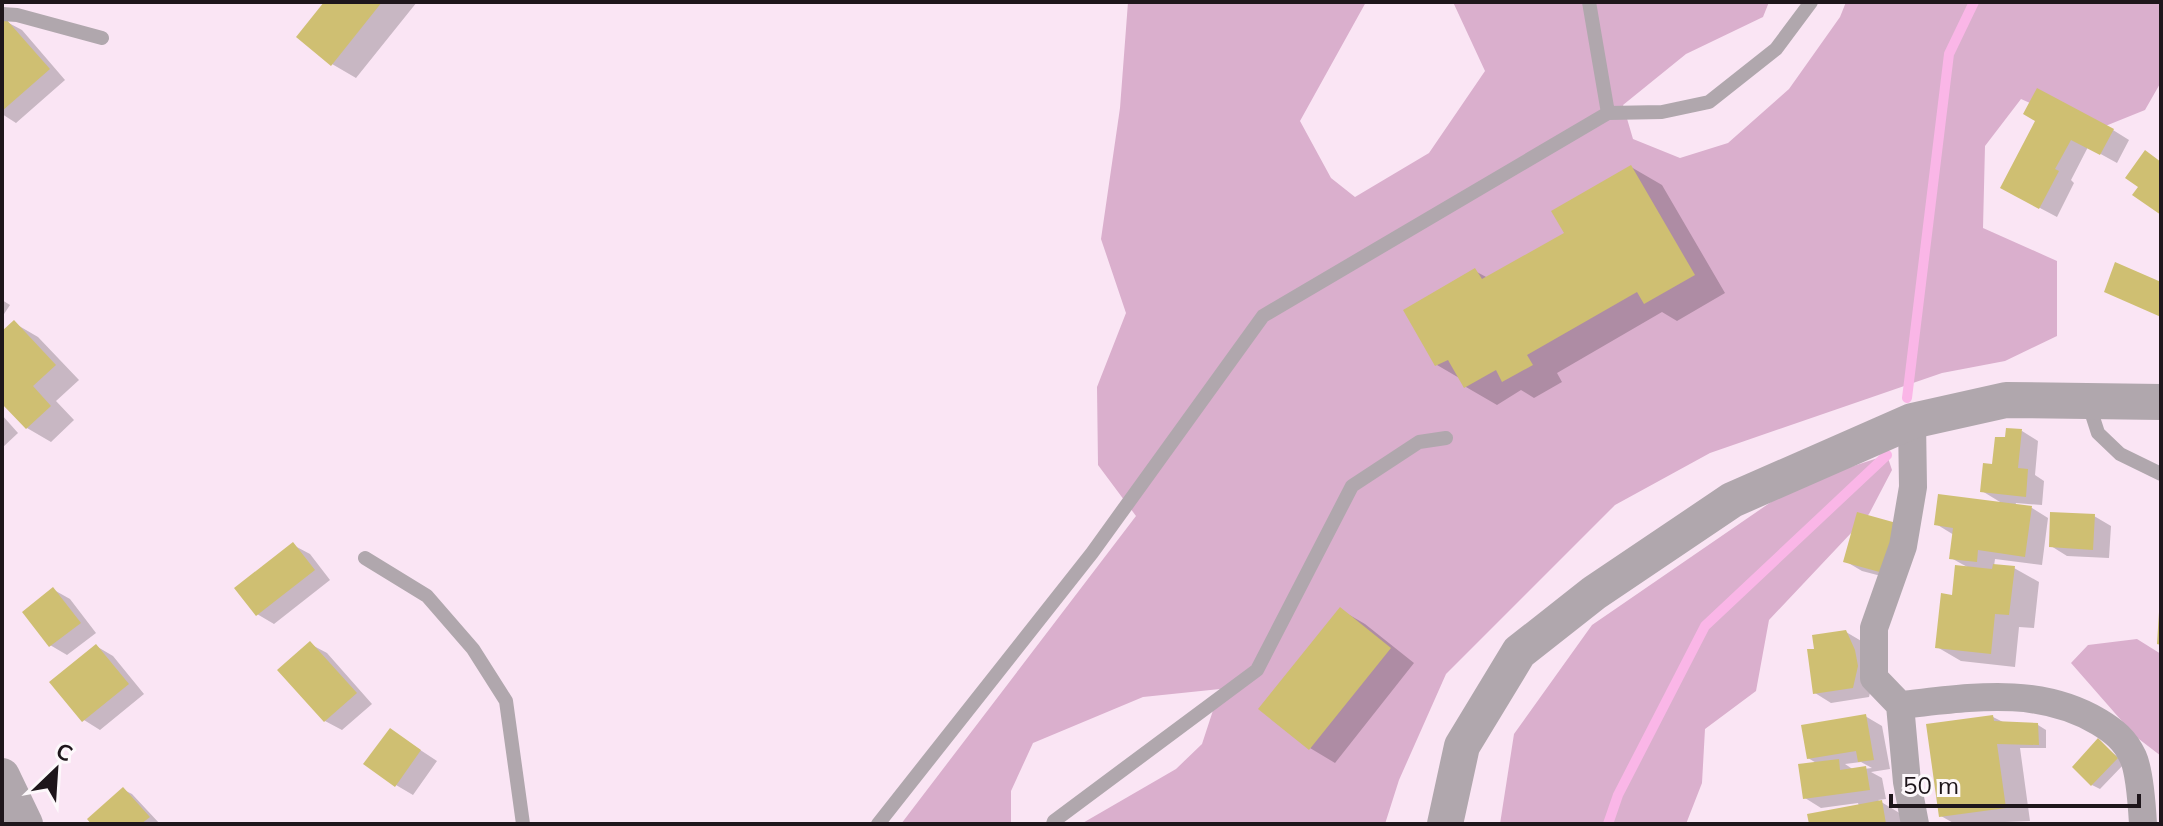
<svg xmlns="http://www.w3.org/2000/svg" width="2163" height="826" font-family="Mulish,sans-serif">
<rect width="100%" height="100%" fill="#fae5f4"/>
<path fill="#daafcd" d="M 1128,2 L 1366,2 L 1300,121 L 1331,178 L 1355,197 L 1429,153 L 1485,71 L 1453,2 L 1769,2 L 1763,17 L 1686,54 L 1623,105 L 1633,139 L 1680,158 L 1728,143 L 1789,89 L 1840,17 L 1846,2 L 2161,2 L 2161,82 L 2145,110 L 2093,131 L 2021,99 L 1985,146 L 1983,228 L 2057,261 L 2057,336 L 2005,361 L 1942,373 L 1710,453 L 1615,505 L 1446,674 L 1399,780 L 1385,824 L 1081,824 L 1176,769 L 1202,744 L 1220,689 L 1143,697 L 1033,743 L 1011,791 L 1011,824 L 901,824 L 1136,516 L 1098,465 L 1097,387 L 1126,313 L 1101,239 L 1120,108 Z
M 1887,455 L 1892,470 L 1869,514 L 1769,620 L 1756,691 L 1705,729 L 1702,783 L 1686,824 L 1500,824 L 1514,734 L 1592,625 L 1774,500 L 1826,475 Z
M 2137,639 L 2161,654 L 2161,756 L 2135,736 L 2071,663 L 2088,645 Z"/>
<path fill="#0003" fill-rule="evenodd" d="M 327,2 L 417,2 L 356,78 L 332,64 Z
M 5,21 L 22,30 L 65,80 L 16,123 L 2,114 L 2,23 Z
M 2038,120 L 2113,130 L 2129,140 L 2117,163 L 2088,147 L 2071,180 L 2074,183 L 2057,217 L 2019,197 Z
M 1631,167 L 1662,185 L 1725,293 L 1677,321 L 1662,312 L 1557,373 L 1562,382 L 1534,398 L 1521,390 L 1497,405 L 1466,387 L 1461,379 L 1437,365 L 1475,271 L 1488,278 L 1566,233 Z
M 2,300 L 10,305 L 2,317 Z
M 14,323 L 38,337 L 79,380 L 56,401 L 74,420 L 51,442 L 27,428 L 2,401 L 2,334 Z
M 2,415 L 18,433 L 2,448 Z
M 2022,431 L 2038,441 L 2035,475 L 2044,481 L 2042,505 L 2016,503 L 2015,506 L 2032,508 L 2048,518 L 2042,565 L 1995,559 L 1994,566 L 2014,568 L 2039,582 L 2034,628 L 2019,627 L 2015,667 L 1961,661 L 1937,647 L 1954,597 L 1971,569 L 1951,558 L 1954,535 L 1936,524 L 2005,505 L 1982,491 L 2007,440 Z
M 1858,515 L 1904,582 L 1862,571 L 1845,561 Z
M 2094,516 L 2111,526 L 2109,558 L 2067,556 L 2051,546 Z
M 293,545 L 310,554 L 330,580 L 274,624 L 257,614 Z
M 54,590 L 70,599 L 96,633 L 67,655 L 50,645 Z
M 1341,610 L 1365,624 L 1414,663 L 1335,763 L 1310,748 L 1261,709 Z
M 1846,632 L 1863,642 L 1874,676 L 1869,697 L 1831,703 L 1815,693 Z
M 310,644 L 327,653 L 372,704 L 342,730 L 325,721 Z
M 96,646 L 113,656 L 144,694 L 100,730 L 84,720 Z
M 1865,716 L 1882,726 L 1890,769 L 1871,772 L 1882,778 L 1886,799 L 1878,800 L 1906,817 L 1907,824 L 1811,824 L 1859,806 L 1858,803 L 1821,808 L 1805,798 L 1818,764 L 1808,758 ZM 1861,762 L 1872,768 L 1854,770 L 1845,764 Z
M 1993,717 L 2005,723 L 2038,725 L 2046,730 L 2046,748 L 2020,748 L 2030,821 L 1955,824 L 1941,816 Z
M 390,730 L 437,761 L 413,795 L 396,785 Z
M 2098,741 L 2125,763 L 2100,789 L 2092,785 Z
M 124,790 L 132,794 L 160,824 L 93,824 Z"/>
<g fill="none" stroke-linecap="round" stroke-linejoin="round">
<path stroke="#fab6e7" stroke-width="10" d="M 1907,398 L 1949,54 L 1974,2
M 1608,824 L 1618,795 L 1705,626 L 1887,455"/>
</g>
<path fill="#cfbf72" d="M 324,2 L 382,2 L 331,66 L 296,37 Z
M 5,18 L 50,69 L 2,111 L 2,21 Z
M 2037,88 L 2114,129 L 2100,155 L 2071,140 L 2055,169 L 2059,171 L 2039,209 L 2000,188 L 2035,121 L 2023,114 Z
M 2145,150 L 2161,162 L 2161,215 L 2132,195 L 2138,187 L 2125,178 Z
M 1631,165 L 1695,275 L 1644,304 L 1637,292 L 1527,355 L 1533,365 L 1502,382 L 1496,370 L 1464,388 L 1448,360 L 1435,366 L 1403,310 L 1475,268 L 1482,279 L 1564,233 L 1551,211 Z
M 2115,262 L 2161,282 L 2161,317 L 2104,292 Z
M 14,320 L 56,365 L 33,386 L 51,406 L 26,429 L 2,404 L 2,331 Z
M 2006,428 L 2022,429 L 2018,468 L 2028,469 L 2026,497 L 1980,492 L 1983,463 L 1992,464 L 1995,437 L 2005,437 Z
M 1938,494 L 2032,506 L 2025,557 L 1978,550 L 1977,562 L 1949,559 L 1953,528 L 1934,525 Z
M 1857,512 L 1900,524 L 1887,574 L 1843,562 Z
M 2050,512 L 2095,514 L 2093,550 L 2049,547 Z
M 293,542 L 315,570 L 256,616 L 234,588 Z
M 1993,564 L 2015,566 L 2009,615 L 1995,614 L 1991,654 L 1935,648 L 1941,593 L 1952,595 L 1955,565 L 1992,569 Z
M 53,587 L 81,623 L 49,647 L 22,612 Z
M 1340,607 L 1391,648 L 1309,750 L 1258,709 Z
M 2159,612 L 2161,612 L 2161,645 L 2157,644 Z
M 1846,630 L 1855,650 L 1858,666 L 1853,688 L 1813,694 L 1807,649 L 1814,649 L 1812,635 Z
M 310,641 L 357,693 L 324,722 L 277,670 Z
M 96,644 L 129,684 L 82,722 L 49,682 Z
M 1866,714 L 1874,760 L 1858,762 L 1856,751 L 1807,759 L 1801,725 Z
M 1993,715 L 1994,721 L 2038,723 L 2039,745 L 1997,744 L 2006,808 L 1939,817 L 1926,724 Z
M 390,728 L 421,750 L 395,787 L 363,764 Z
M 2098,738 L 2118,758 L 2091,786 L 2072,767 Z
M 1839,759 L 1840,770 L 1866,766 L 1870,790 L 1803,799 L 1798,764 Z
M 123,787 L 150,817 L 141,824 L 91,824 L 87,819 Z
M 1882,800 L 1886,824 L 1809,824 L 1807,814 Z"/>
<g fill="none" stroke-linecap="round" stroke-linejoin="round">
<path stroke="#b0a7ad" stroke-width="14" d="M 2,14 L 17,15 L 102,38
M 1608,113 L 1662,112 L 1709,102 L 1776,49 L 1811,2
M 2088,402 L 2098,433 L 2120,454 L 2161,474
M 365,558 L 427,596 L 473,649 L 506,701 L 523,824
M 878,824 L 1092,553 L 1263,316 L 1608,113 L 1589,2
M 1053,824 L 1054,821 L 1257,670 L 1352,486 L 1419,442 L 1446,438"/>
<path stroke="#b0a7ad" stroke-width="28" d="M 1912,421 L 1913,487 L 1903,546 L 1874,628 L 1874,678 L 1900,705 C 1969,698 2037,685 2099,722 C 2114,731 2125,740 2133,757 C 2140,772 2142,807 2143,824
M 1900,705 L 1907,782 L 1915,824"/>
<path stroke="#b0a7ad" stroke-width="36" d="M 2,776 L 25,824
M 1445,824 L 1462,746 L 1519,652 L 1594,593 L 1732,500 L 1912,421 L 2006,400 L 2161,402"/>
</g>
<rect width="2163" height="826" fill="none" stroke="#1e161b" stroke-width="8"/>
<g transform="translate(56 770) rotate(25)" stroke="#fdf8fb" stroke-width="6" paint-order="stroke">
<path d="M0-6L14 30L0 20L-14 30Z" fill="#1e161b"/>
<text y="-12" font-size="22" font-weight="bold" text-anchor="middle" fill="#1e161b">С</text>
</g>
<path d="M1891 794v12h248v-12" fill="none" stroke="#1e161b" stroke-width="4"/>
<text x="1903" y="794" font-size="24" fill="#1e161b" stroke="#fdf8fb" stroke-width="6" paint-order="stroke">50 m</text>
</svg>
